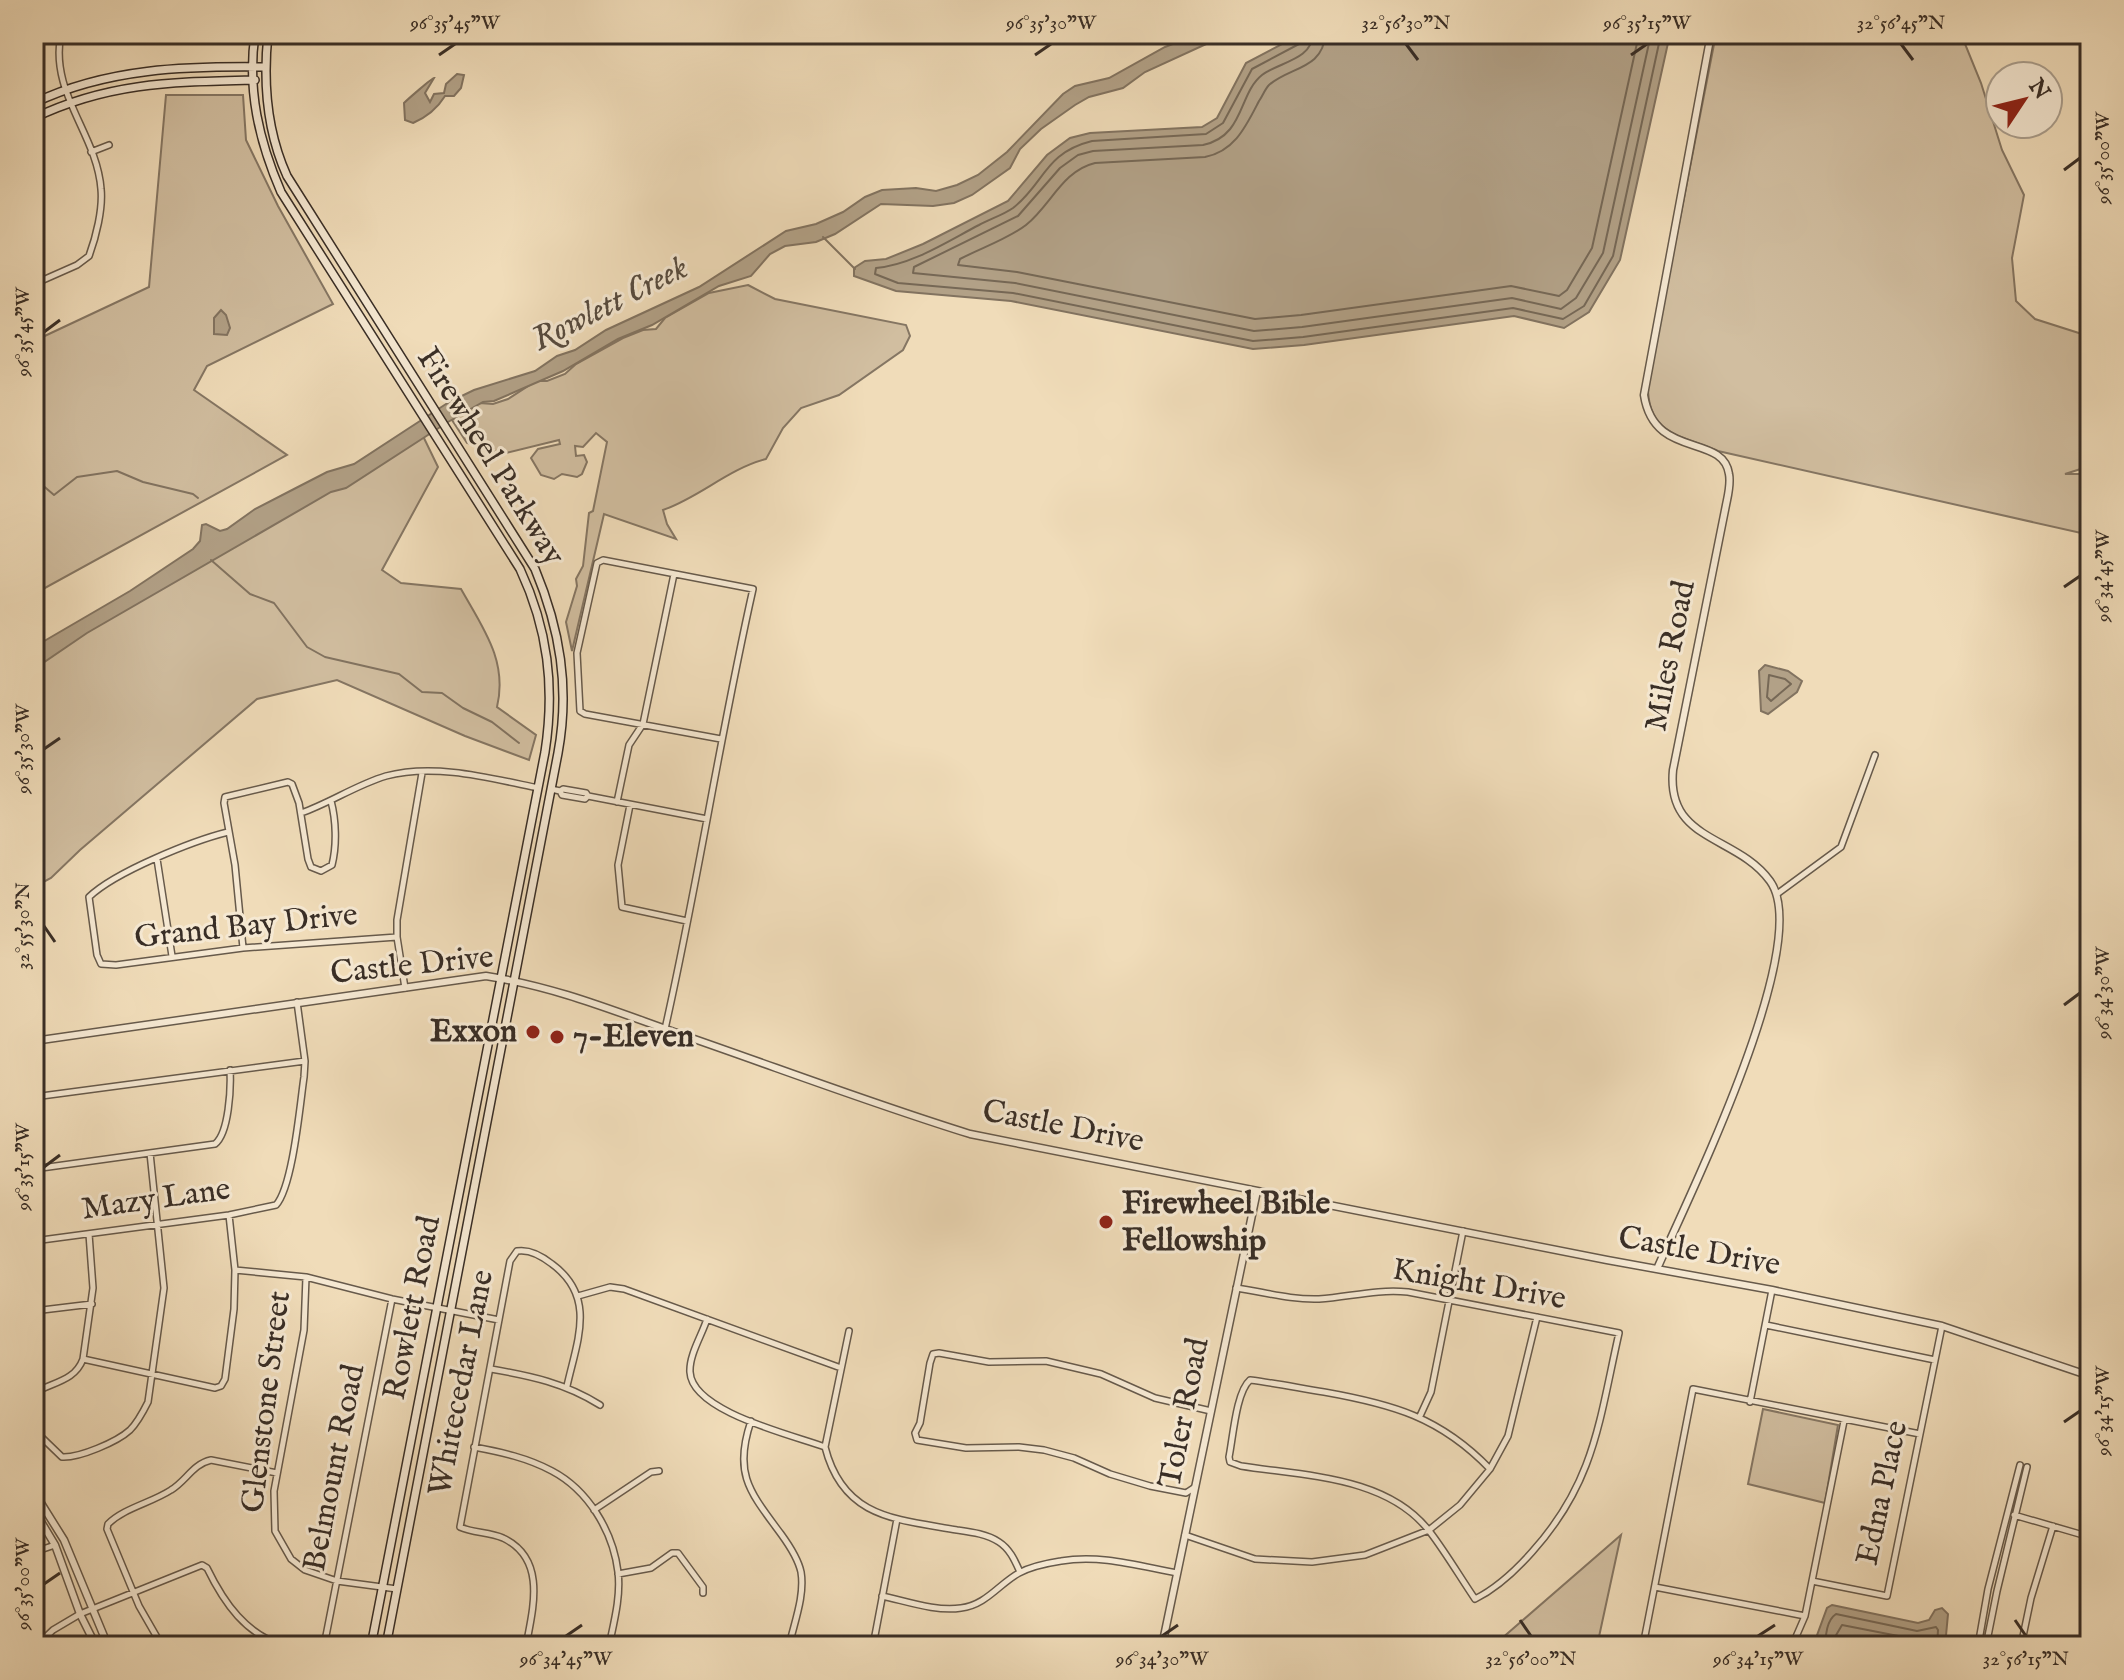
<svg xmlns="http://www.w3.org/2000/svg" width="2124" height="1680" font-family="'IM FELL English',serif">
<rect width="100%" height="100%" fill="#f0dcb9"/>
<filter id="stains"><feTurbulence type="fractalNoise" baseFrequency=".0025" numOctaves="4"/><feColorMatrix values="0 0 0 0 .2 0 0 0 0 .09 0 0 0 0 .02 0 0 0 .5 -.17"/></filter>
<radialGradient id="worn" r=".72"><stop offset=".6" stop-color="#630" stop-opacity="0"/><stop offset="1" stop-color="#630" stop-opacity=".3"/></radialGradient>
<path fill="#d1bea0" stroke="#857663" stroke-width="2" d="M 1716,34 L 1961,34 L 1981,83 L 2002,150 L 2024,195 L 2012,258 L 2016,301 L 2035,319 L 2082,334 L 2090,321 L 2090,466 L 2065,474 L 2090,474 L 2090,535 L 1718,451 C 1679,434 1646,435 1648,382 Z
M 166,95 L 243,95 L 246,140 L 278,206 L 333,304 L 207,366 L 194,390 L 287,455 L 34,594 L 34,341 L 149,287 Z
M 748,285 L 775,299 L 906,325 L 910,336 L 903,350 L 839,395 L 801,408 L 783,428 L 766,459 C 728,469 700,497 663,510 L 667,524 L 676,539 L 604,514 L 572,651 L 566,622 L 577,586 L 576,579 L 583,566 L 589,513 L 593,511 L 607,442 L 596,433 L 583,447 L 575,446 L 576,456 L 584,455 L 587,462 L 582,474 L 577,477 L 562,474 L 554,479 L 541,475 L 531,458 L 538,449 L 560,444 L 559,440 L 502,454 L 467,443 L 452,420 L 479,403 L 493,404 L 508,399 L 536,381 L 547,381 L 565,374 L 576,364 L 623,338 L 643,330 L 656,329 L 665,318 L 709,293 Z
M 422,434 L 438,467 L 382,570 L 401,583 L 461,589 C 483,628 508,661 497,707 L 536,735 L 529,760 L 465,736 L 337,680 L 257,699 L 80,850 L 51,878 L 34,887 L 34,662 Z
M 1763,1409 L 1838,1425 L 1825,1503 L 1748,1484 Z
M 1621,1535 L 1597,1646 L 1493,1646 Z"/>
<path fill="#b2a187" stroke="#827360" stroke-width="2" d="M 1199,34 L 1228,34 L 1145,72 L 1123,88 L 1089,97 L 1075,105 L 1041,129 L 1020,149 L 1010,168 L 972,195 L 954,203 L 933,206 L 881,204 L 835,234 L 816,242 L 785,246 L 770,254 L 751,276 L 719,286 L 652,325 L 618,339 L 563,371 L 494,401 L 483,402 L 448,422 L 346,488 L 331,492 L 87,633 L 34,669 L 34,647 L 130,591 L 193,549 L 200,541 L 202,525 L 206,524 L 220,531 L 227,529 L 255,509 L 294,489 L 327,472 L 354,464 L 449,402 L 474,390 L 535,371 L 557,356 L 575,350 L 606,330 L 699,287 L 786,231 L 816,224 L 843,212 L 865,197 L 882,190 L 916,188 L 936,191 L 957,185 L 978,175 L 1007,152 L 1063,94 L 1075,86 L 1109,78 L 1165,47 Z
M 1301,34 L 1670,34 L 1620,260 L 1589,312 L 1564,328 L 1514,316 L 1304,345 L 1253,349 L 1011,301 L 896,291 L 854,276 L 854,268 L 865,261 L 886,259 L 923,244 L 1008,201 L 1047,155 L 1070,138 L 1090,133 L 1202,127 L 1217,118 L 1246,63 Z
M 457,74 L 464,75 L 461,88 L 454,96 L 445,96 C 437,109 427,117 413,123 L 405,120 L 404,103 C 407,100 432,78 434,78 L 425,93 L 430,102 L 434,94 L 444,93 L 446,84 Z
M 221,310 L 226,315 L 230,328 L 227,335 L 214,334 L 214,318 Z
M 1765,665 L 1788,671 L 1802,681 L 1797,692 L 1768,714 L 1761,711 L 1759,671 Z
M 1832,1605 L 1918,1623 L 1929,1620 L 1935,1610 L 1942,1608 L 1948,1614 L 1945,1646 L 1832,1646 L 1818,1643 L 1816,1638 L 1827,1608 Z"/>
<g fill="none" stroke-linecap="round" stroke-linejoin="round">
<path stroke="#766856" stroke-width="2" d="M 1303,34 L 1299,44 L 1252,69 L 1223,123 L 1206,134 L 1092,141 C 1044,153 1045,183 1013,208 C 1003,215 990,219 979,225 C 948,241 912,265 876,268 L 875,274 L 898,283 L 1013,293 L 1253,341 L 1303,337 L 1513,308 L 1563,319 L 1584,306 L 1613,256 L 1661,34
M 1313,34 C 1312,60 1279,62 1262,75 C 1238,94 1245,136 1203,145 L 1093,151 L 1078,155 L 1060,168 L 1018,216 L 914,267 L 913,273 L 1015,283 L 1254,331 L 1302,327 L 1512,298 L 1561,309 L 1576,298 L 1603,253 L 1651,34
M 1325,34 C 1324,69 1289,67 1269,85 C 1265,89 1262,97 1259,101 C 1246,126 1235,151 1205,157 L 1095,163 C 1062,171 1051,205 1026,225 C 1008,239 981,248 960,259 L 958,265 L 1017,272 L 1255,319 L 1301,315 L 1511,286 L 1559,296 L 1567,290 L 1592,248 L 1639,34
M 1769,675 L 1785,679 L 1791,684 L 1771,701 L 1767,697 Z
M 1826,1646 C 1825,1635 1827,1620 1836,1614 L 1917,1631 L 1936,1627 L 1938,1630 L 1937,1646
M 1836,1646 L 1835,1637 L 1842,1625 L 1924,1641 L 1927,1646"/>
<path stroke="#827360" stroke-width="2" d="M 823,237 L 855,269
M 34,469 L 40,483 L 54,495 L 77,477 L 117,471 L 143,482 L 193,494 L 198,498
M 211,560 L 250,594 L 274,603 L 307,647 L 325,657 L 399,674 L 422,692 L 442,693 L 463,708 L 492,722 L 519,743"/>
<g stroke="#675a4b" stroke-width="8">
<path id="minor" d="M 91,152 L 109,145
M 34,284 L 77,265 L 89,256 C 96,237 103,209 101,189 C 97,134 49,93 61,34
M 551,789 L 560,791 L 562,795 L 585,799 L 588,796
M 560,791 L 563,789 L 586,793 L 588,796 L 707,819
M 617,802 L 629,745 L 643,724 L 674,574
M 630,805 L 618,865 L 622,907 L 687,921
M 301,813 C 330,803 356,785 386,776 C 434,763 490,778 538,788
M 228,832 C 192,841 115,872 89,897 L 97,955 L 101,964 L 116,965 L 243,948 L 397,937
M 157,859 L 172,956
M 1777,894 L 1841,847 L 1875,755
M 243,948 L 235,865 L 224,803 L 225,797 L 288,782 L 292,784 L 299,803 L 308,859 L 311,867 L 321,871 L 332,865 C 337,845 336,820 331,801
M 405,988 L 397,937 L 397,920 L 422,773
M 665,1029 C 698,883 720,735 753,589 L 603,560 L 597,563 L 577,653 L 580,711 L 585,714 L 721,739
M 34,1097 L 305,1061
M 34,1169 L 215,1144 C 229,1133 231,1088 230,1070
M 34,1241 L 229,1215 L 276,1205 C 293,1186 300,1104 304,1077 L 305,1061 L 297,1002
M 235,1270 L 306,1277 L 392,1299 L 499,1320
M 306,1277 L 304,1330 L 274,1491 L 275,1531 L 291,1559 L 305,1570 L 337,1581 L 397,1589
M 1236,1288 C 1264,1292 1291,1300 1319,1299 C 1350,1297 1375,1289 1408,1292 L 1619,1333 C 1599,1421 1595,1482 1532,1552 C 1516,1570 1497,1588 1475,1599 C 1460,1577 1446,1553 1430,1532 C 1388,1476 1304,1476 1241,1466 L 1230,1462 L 1229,1457 C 1233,1438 1236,1392 1250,1380 C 1274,1383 1299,1388 1324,1392 C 1392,1404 1440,1417 1490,1469
M 578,1296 L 610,1287 L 624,1289 L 841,1368
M 34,1311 L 92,1304
M 707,1319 C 702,1335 689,1355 690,1372 C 692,1412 793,1435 825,1447
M 1766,1325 L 1935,1360
M 849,1331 L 825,1447 C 843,1518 895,1519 957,1530 C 971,1532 987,1534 999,1542 C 1010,1549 1015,1561 1020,1572
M 83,1359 L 215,1388 L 221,1386 L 225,1379 L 234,1309 L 235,1270 L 229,1215
M 491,1369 C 531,1376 565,1383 600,1405
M 34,1393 C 53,1382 75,1381 83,1359 L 93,1288 L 89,1234
M 1750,1402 L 1772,1290
M 1420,1416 L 1431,1392 L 1463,1231
M 751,1421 C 733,1474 750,1492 781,1534 C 789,1545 798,1558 801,1572 C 805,1596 794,1623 789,1646
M 2087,1423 L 2090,1424
M 34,1430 L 62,1457 C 79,1458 117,1442 130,1430 C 138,1422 143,1412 148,1402 L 164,1288 L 150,1153
M 474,1447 C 501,1452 528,1458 552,1471 C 588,1490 613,1531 618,1572 C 621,1596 614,1622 609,1646
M 1195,1487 L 1186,1493 L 1150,1486 L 1110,1474 L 1074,1458 L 1044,1450 L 1019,1447 L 966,1448 L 917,1440 L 915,1433 L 920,1423 L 930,1363 L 933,1354 L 939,1353 L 989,1362 L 1046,1361 L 1101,1374 L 1155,1398 L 1211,1411
M 594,1510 L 651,1472 L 659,1471
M 2014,1515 L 2090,1537
M 1185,1535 L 1255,1559 L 1312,1562 L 1365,1555 L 1429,1530 L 1460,1505 L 1490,1469 L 1508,1436 L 1537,1317
M 2086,1536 L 2090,1524
M 34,1552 L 55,1545
M 618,1574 L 651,1568 L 672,1553 L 678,1553 L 703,1587 L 703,1593
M 1812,1581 L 1887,1596 L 1942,1326
M 1655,1587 L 1805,1616
M 882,1596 C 906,1601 936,1612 961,1608 C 986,1605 999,1584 1019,1573 C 1030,1567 1048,1563 1061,1561 C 1100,1554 1139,1566 1177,1573
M 36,1646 L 53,1630 L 80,1614 L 202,1565 L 207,1568 C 224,1603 246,1635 285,1646
M 162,1646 L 139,1606 L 107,1529 L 108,1524 C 124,1508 151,1503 171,1490 C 186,1481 193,1464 211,1460 L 277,1473
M 324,1646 L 392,1299
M 526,1646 C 533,1608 547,1559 503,1538 C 489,1532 473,1533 460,1527 L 510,1261 L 517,1251 C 529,1249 542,1256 552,1264 C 597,1297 577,1341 567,1386
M 873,1646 L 897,1519
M 1061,1646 L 1080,1641 L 1129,1646
M 1643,1646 L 1693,1389 L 1920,1434
M 1792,1646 L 1805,1616 L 1844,1421
M 1978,1646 L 1988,1589 L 2020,1465
M 1986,1646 L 1997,1591 L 2027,1467
M 2021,1646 L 2031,1598 L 2053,1526"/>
</g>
<g stroke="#675a4b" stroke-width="9">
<path id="tertiary" d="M 34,1041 L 486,976 C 555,987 609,1009 674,1032 C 773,1066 870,1103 970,1134 L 1607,1260 L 1772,1290 L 1942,1326 L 2090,1376
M 1657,1269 C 1687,1200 1815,943 1770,881 C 1737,835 1666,842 1673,770 L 1726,505 C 1728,495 1731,484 1729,474 C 1723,433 1654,460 1644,395 L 1711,34
M 34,1492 L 64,1540 L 108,1646
M 34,1510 L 55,1545 L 80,1614 L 96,1646
M 1162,1646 L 1257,1191"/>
</g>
<g stroke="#392e26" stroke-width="10">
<path id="secondary" d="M 255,34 C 247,90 259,141 281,192 L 520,569 C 548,629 555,687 545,752 L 371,1646
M 268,34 C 263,82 267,132 287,176 L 535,569 C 560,629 570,688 558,753 L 386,1646
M 34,103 C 107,68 186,66 266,67
M 34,118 C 109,82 174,82 255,80"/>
</g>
<use href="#minor" stroke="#f5e8d2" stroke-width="5"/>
<use href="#tertiary" stroke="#f5e8d2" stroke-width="6"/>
<use href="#secondary" stroke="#f5e8d2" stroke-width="7"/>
</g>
<path fill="none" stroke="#392e26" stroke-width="3" d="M 1406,44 L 1418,60M 1901,44 L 1913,60M 439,55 L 455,44M 1035,55 L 1051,44M 1631,55 L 1647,44M 2064,170 L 2080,158M 44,332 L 60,320M 2064,587 L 2080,576M 44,749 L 60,738M 44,926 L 55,942M 2064,1005 L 2080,993M 44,1167 L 60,1155M 2064,1422 L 2080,1411M 44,1584 L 60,1573M 1520,1620 L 1531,1636M 2015,1620 L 2026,1636M 566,1636 L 582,1625M 1162,1636 L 1178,1625M 1758,1636 L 1775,1625"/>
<g fill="#8f2418" stroke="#f5e8d2" stroke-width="3">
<circle cx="533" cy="1032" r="8"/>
<circle cx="557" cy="1037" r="8"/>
<circle cx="1106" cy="1222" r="8"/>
</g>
<g text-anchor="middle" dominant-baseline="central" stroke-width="6" stroke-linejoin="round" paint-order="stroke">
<g font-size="32" fill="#392e26" stroke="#f5e8d2">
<text transform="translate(490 457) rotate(58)">Firewheel Parkway</text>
<text transform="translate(1671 656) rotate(-79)">Miles Road</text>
<text transform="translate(246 927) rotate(-6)">Grand Bay Drive</text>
<text transform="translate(412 966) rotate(-6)">Castle Drive</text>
<text transform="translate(1063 1127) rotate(11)">Castle Drive</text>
<text transform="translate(156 1200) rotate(-8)">Mazy Lane</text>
<text transform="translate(1699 1252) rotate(10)">Castle Drive</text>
<text transform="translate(1479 1285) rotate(10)">Knight Drive</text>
<text transform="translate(413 1308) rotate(-79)">Rowlett Road</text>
<text transform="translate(462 1383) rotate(-79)">Whitecedar Lane</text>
<text transform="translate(267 1402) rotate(-83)">Glenstone Street</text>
<text transform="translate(1185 1413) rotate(-79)">Toler Road</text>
<text transform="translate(335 1468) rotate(-79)">Belmount Road</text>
<text transform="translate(1883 1493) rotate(-78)">Edna Place</text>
</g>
<g font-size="32" font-weight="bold" fill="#392e26" stroke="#f5e8d2" text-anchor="start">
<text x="517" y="1032" text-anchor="end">Exxon</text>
<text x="573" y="1037">7-Eleven</text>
<text x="1122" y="1204">Firewheel Bible<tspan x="1122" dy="37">Fellowship</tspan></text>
</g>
<g font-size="34" font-style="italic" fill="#574b3e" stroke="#f5e8d2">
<text transform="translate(610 304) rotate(-27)">Rowlett Creek</text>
</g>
</g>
<rect width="2124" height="1680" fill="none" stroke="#f0dcb9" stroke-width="88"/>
<g transform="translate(2024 100) rotate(55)"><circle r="38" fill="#f5e8d2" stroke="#aa9e8d" stroke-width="2"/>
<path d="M0-6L14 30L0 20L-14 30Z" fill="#8f2418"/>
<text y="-12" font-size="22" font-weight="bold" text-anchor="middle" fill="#392e26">N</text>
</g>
<rect x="44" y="44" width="2036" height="1592" fill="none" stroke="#392e26" stroke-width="3"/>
<g font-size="20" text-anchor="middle" fill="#392e26">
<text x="455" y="29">96°35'45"W</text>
<text x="1051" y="29">96°35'30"W</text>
<text x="1406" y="29">32°56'30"N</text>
<text x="1647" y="29">96°35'15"W</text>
<text x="1901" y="29">32°56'45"N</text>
<text transform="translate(2102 158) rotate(-90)" y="7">96°35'00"W</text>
<text transform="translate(22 332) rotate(-90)" y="7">96°35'45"W</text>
<text transform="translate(2102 576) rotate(-90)" y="7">96°34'45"W</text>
<text transform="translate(22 749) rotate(-90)" y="7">96°35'30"W</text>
<text transform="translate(22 926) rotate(-90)" y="7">32°55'30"N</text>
<text transform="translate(2102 993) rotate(-90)" y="7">96°34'30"W</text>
<text transform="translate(22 1167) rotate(-90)" y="7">96°35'15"W</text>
<text transform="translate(2102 1411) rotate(-90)" y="7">96°34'15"W</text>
<text transform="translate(22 1584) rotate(-90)" y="7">96°35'00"W</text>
<text x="566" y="1665">96°34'45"W</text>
<text x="1162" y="1665">96°34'30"W</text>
<text x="1531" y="1665">32°56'00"N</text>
<text x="1758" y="1665">96°34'15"W</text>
<text x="2026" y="1665">32°56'15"N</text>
</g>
<rect width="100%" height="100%" filter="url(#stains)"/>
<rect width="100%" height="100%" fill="url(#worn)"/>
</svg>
